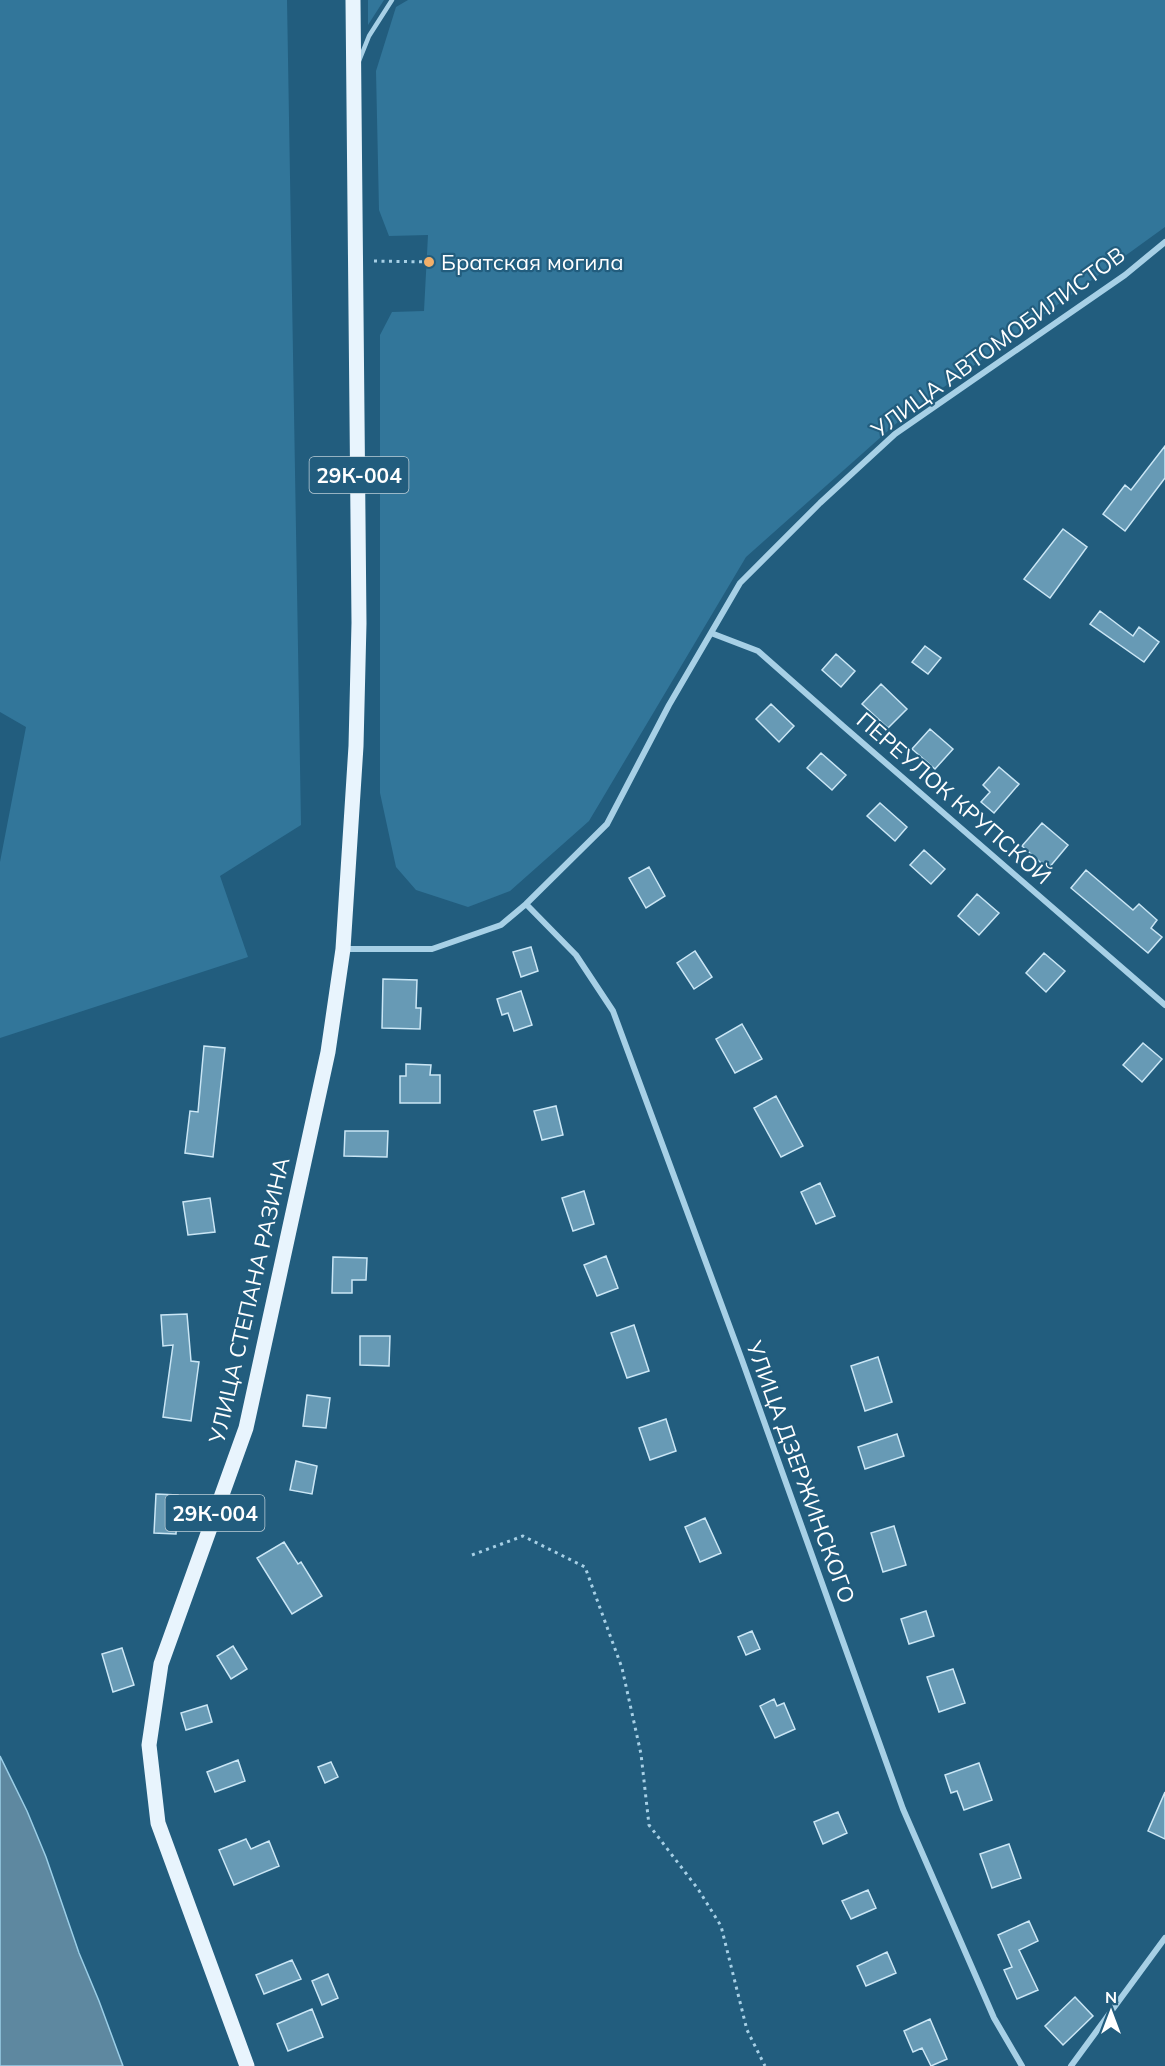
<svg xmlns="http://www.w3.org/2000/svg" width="1165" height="2066" font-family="Mulish,sans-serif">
<rect width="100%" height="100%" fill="#225d7e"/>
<path fill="#32769a" d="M 0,0 L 287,0 L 301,825 L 220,876 L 248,957 L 0,1038 L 0,862 L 26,727 L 0,712 Z
M 368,0 L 384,0 L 368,25 Z
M 408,0 L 1165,0 L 1165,227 L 908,413 L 746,557 L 589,821 L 510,891 L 468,907 L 416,890 L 396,867 L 380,793 L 380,335 L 392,312 L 424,311 L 428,235 L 389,236 L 379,210 L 376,71 L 396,7 Z"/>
<path fill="#5e88a0" stroke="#9bcee7" stroke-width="1.5" d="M 0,1756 L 27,1811 L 46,1857 L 79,1953 L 99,2001 L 123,2066 L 0,2066 Z"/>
<path fill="#679ab5" stroke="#cae6f5" stroke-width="1.5" d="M 1165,446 L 1165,478 L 1125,531 L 1103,514 L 1125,485 L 1131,490 Z
M 1063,529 L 1087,547 L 1050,598 L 1024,579 Z
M 1100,611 L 1133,636 L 1139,627 L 1159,642 L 1144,662 L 1090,624 Z
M 925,646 L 941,658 L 928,674 L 912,662 Z
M 836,654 L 855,671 L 841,687 L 822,670 Z
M 881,684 L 907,709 L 888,728 L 862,704 Z
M 771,704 L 794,726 L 779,742 L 756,719 Z
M 930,729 L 953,749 L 935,769 L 912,749 Z
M 821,753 L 846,775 L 832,790 L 807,768 Z
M 999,767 L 1019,784 L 994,813 L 981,802 L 990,792 L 983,785 Z
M 880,803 L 907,827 L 895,841 L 867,816 Z
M 1042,823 L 1068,845 L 1048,869 L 1022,846 Z
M 924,850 L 945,869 L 931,884 L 910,865 Z
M 649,867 L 665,896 L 646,908 L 629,878 Z
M 1086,870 L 1133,910 L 1139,904 L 1157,920 L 1151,928 L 1162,937 L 1148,953 L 1071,888 Z
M 977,894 L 999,913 L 979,935 L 958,916 Z
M 531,947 L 538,971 L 521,977 L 513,952 Z
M 695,951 L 712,977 L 694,989 L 677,963 Z
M 1044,953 L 1065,971 L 1046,992 L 1026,973 Z
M 383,979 L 417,980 L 416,1008 L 421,1008 L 420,1029 L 382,1028 Z
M 521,991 L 532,1025 L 514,1031 L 508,1013 L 502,1015 L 497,999 Z
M 742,1024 L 762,1059 L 735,1073 L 716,1039 Z
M 1143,1043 L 1162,1059 L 1142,1082 L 1123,1065 Z
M 204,1046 L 225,1048 L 213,1157 L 185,1153 L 190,1111 L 198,1112 Z
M 406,1064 L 431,1065 L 430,1075 L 440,1075 L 440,1103 L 400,1103 L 400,1076 L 406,1076 Z
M 776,1096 L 803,1146 L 781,1157 L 754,1108 Z
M 556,1106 L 563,1135 L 542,1140 L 534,1111 Z
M 345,1131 L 388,1131 L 387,1157 L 344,1156 Z
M 820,1183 L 835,1216 L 816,1224 L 801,1192 Z
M 584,1191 L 594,1224 L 573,1231 L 562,1198 Z
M 210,1198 L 215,1232 L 188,1235 L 183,1202 Z
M 606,1256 L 618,1288 L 597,1296 L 584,1265 Z
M 333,1257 L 367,1258 L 366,1280 L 352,1280 L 352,1293 L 332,1293 Z
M 187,1314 L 191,1361 L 199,1362 L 191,1421 L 163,1417 L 173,1345 L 163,1346 L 161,1315 Z
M 634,1325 L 649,1371 L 627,1378 L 611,1333 Z
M 360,1336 L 390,1336 L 389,1366 L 360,1365 Z
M 878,1357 L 892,1402 L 865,1411 L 851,1366 Z
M 307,1395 L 330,1398 L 326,1428 L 303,1426 Z
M 666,1419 L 676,1451 L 650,1460 L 639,1428 Z
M 897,1434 L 904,1456 L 865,1469 L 858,1447 Z
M 296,1461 L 317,1466 L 312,1494 L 290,1490 Z
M 156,1494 L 178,1495 L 176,1534 L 154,1533 Z
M 705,1518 L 721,1553 L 700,1562 L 685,1527 Z
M 894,1526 L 906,1565 L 883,1572 L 871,1533 Z
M 284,1542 L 298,1564 L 301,1562 L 322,1596 L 292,1614 L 257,1558 Z
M 926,1611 L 934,1636 L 909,1644 L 901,1619 Z
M 752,1631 L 760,1649 L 746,1655 L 738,1637 Z
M 233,1646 L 247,1669 L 231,1679 L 217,1656 Z
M 122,1648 L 134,1685 L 113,1692 L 102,1654 Z
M 953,1669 L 965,1703 L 939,1712 L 927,1677 Z
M 774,1699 L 777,1706 L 784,1703 L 795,1729 L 775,1738 L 760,1706 Z
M 207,1705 L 212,1722 L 186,1730 L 181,1713 Z
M 238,1760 L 245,1781 L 215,1792 L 207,1772 Z
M 331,1762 L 338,1777 L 325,1783 L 318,1767 Z
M 979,1763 L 992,1800 L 964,1810 L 957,1791 L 951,1793 L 945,1775 Z
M 1165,1792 L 1165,1839 L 1148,1831 Z
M 838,1812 L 847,1833 L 823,1844 L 814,1822 Z
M 246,1839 L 251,1849 L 269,1841 L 279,1866 L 234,1885 L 219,1850 Z
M 1009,1844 L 1021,1878 L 992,1888 L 980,1854 Z
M 868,1890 L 876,1908 L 851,1919 L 842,1901 Z
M 1029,1921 L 1038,1941 L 1019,1950 L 1038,1990 L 1017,1999 L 1004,1970 L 1012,1967 L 998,1935 Z
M 887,1952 L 896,1973 L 866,1986 L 857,1966 Z
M 292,1960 L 301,1979 L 264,1994 L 256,1975 Z
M 328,1974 L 338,1998 L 322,2005 L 312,1981 Z
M 1075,1997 L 1093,2016 L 1063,2045 L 1045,2026 Z
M 312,2009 L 323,2037 L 288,2051 L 277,2024 Z
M 930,2019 L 947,2059 L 931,2066 L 922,2048 L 913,2052 L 904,2031 Z"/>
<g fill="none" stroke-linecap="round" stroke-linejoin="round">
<path stroke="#a7d0e6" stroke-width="3" stroke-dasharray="3 4.5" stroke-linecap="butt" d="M 374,261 L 429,262
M 472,1555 L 523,1536 L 585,1567 L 622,1668 L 641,1754 L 649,1825 L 698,1889 L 721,1926 L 747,2030 L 765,2066"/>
<path stroke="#a7d0e6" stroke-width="4.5" d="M 359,61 L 369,36 L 392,0"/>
<path stroke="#a7d0e6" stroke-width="6" d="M 711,633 L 758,651 L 843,726 L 1165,1005
M 526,904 L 576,955 L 613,1011 L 742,1360 L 903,1809 L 994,2018 L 1022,2066
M 344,949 L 432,949 L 501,925 L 526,904 L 607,824 L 669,705 L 740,583 L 820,503 L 895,434 L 1125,275 L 1165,242
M 1071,2066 L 1165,1938"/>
<path stroke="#e8f4fd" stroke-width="15" d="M 247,2066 L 158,1823 L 149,1745 L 161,1664 L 246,1428 L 328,1052 L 343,949 L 356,746 L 359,623 L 353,0"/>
</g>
<circle fill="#f2af69" stroke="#225d7e" stroke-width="2" cx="429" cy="262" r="6"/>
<g text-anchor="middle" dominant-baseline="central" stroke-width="4.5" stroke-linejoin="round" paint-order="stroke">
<g fill="#225d7e" stroke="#bdced8" stroke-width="1.5">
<rect x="309.5" y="457" width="99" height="36" rx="4.5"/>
<rect x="165.5" y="1495" width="99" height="36" rx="4.5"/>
</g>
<g font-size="21" font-weight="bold" fill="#fff">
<text x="359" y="475">29К-004</text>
<text x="215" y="1513">29К-004</text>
</g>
<g font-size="22" fill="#fff" stroke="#225d7e" text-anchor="start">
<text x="441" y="262">Братская могила</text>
</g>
<g font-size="22" fill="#fff" stroke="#225d7e">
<text transform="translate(998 342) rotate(-36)">УЛИЦА АВТОМОБИЛИСТОВ</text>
<text transform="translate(954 798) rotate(41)">ПЕРЕУЛОК КРУПСКОЙ</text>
<text transform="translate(249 1300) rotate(-77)">УЛИЦА СТЕПАНА РАЗИНА</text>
<text transform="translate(801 1472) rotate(70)">УЛИЦА ДЗЕРЖИНСКОГО</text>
</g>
</g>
<g transform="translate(1111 2012)" stroke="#225d7e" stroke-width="4.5" paint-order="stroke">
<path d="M0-4.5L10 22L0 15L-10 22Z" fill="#ffffff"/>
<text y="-9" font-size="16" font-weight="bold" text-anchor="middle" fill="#ffffff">N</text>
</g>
</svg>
